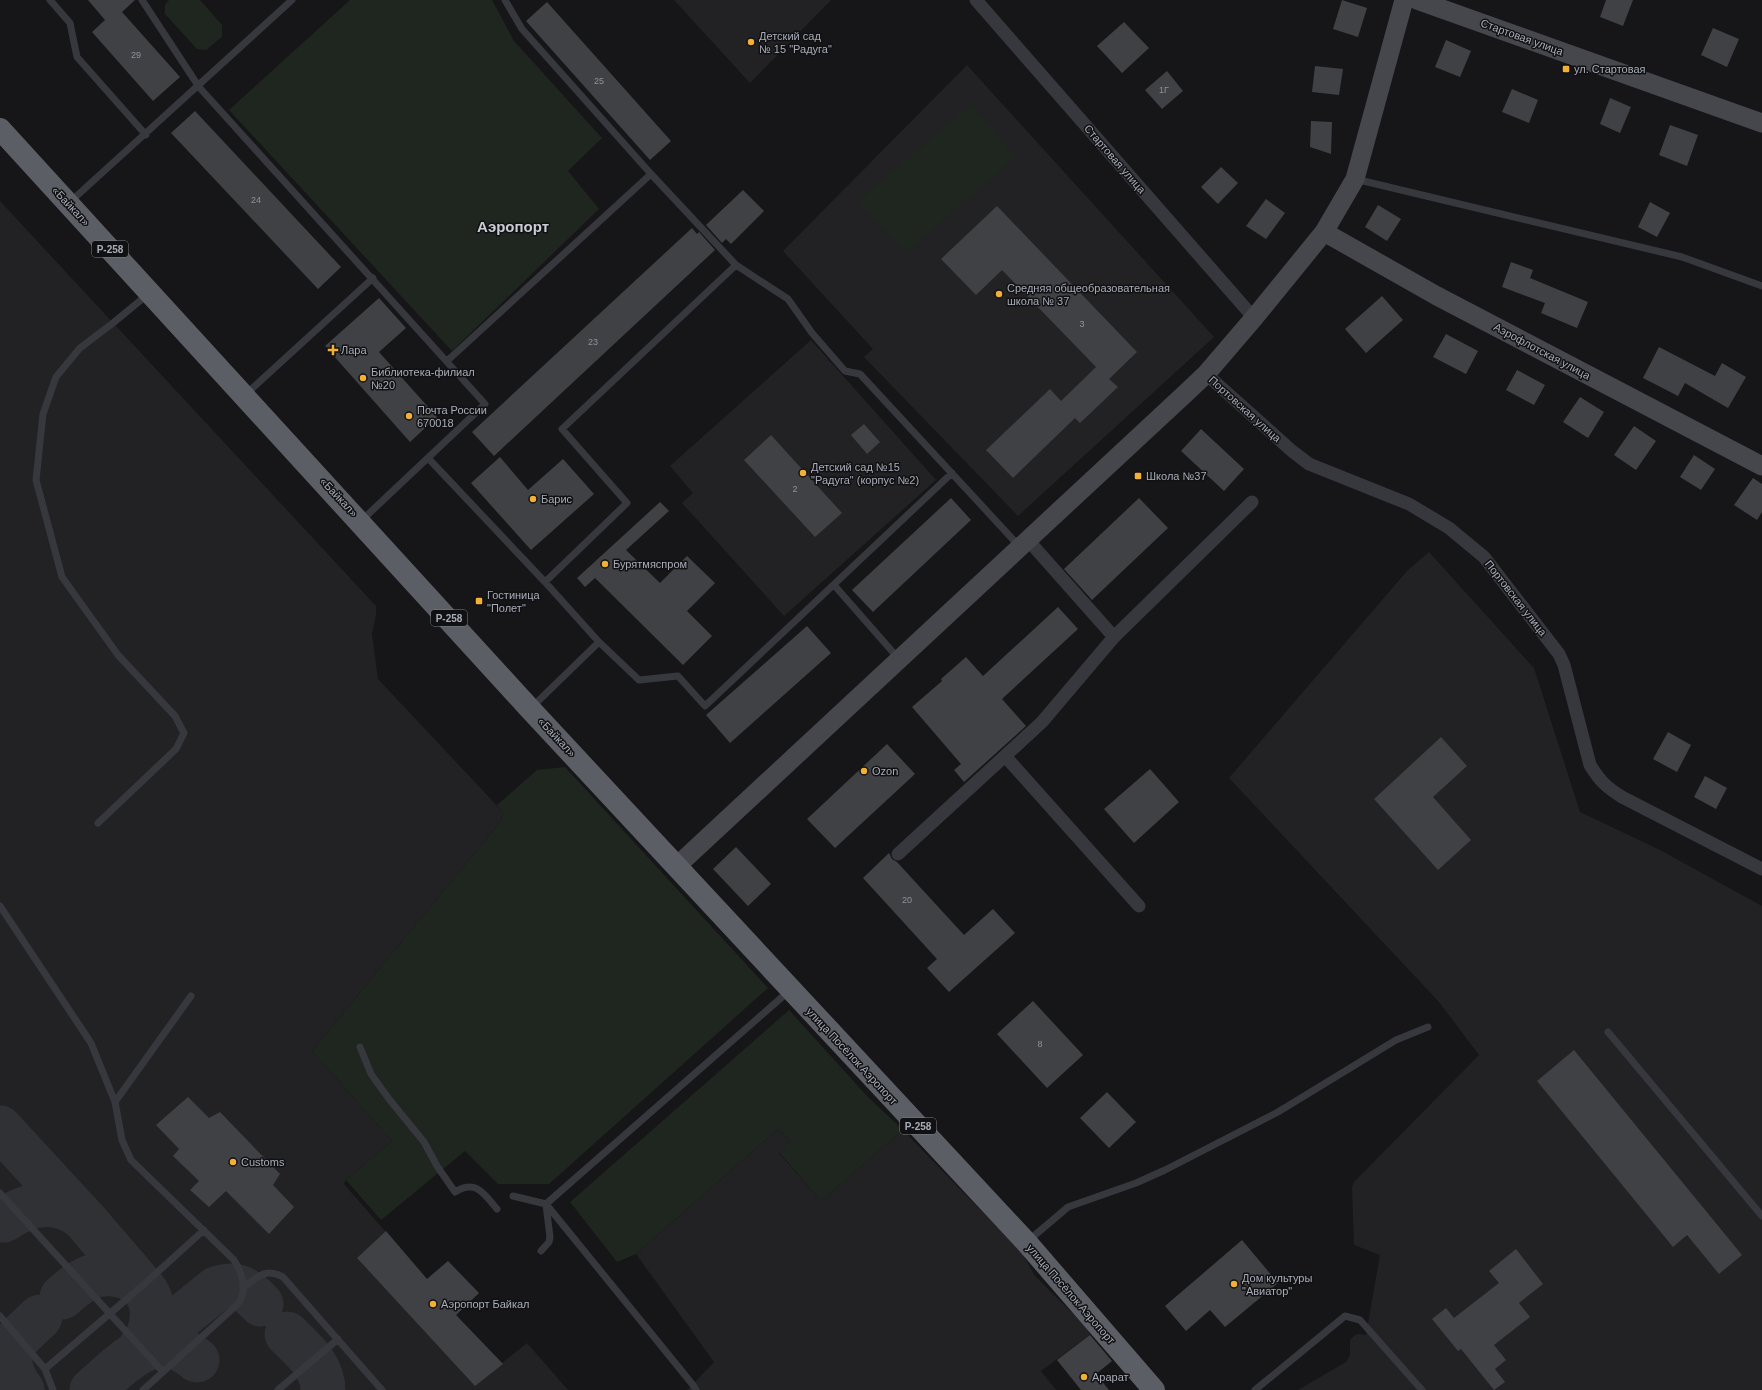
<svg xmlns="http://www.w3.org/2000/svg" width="1762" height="1390" font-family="Helvetica,sans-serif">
<rect width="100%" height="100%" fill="#161618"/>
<path fill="#222225" d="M 674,0 L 831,0 L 750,83 Z
M 967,65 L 1214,337 L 1018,516 L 864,357 L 873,349 L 783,251 Z
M 0,201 L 376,606 L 376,615 L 372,634 L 378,679 L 503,812 L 501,821 L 312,1051 L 392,1141 L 346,1180 L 344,1184 L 427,1279 L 448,1261 L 479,1293 L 456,1315 L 502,1363 L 527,1343 L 568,1390 L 0,1390 Z
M 811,340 L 936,480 L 784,616 L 682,503 L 693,493 L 670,466 Z
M 1429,552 L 1534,668 L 1580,812 L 1660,850 L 1762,906 L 1762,1390 L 1298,1390 L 1346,1362 L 1350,1355 L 1350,1340 L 1355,1335 L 1360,1334 L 1366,1335 L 1380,1255 L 1354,1245 L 1352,1187 L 1354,1182 L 1479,1055 L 1439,1002 L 1229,778 L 1407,571 Z
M 778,1129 L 791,1141 L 779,1153 L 821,1201 L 903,1130 L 1022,1253 L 1035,1276 L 1088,1329 L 1090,1335 L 1041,1371 L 1056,1390 L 687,1390 L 714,1362 L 636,1254 Z"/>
<path fill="#1e261f" d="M 169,0 L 200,0 L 222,25 L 222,37 L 206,50 L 197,49 L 165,14 L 165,5 Z
M 350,0 L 492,0 L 514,41 L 602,138 L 568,171 L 599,209 L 452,351 L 229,110 Z
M 971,104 L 1016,157 L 905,253 L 859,201 Z
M 565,767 L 768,988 L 549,1184 L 498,1184 L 465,1151 L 381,1220 L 346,1180 L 392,1141 L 312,1051 L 501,821 L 503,812 L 497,805 L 537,770 Z
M 789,1010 L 867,1096 L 903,1130 L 821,1201 L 779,1152 L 791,1141 L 778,1129 L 636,1254 L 617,1262 L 570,1202 Z"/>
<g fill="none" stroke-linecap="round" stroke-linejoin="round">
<path stroke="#303135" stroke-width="45" d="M 0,1128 L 82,1217
M 4,1220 C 28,1203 58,1197 83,1218 C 90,1225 96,1234 103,1241 C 115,1255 127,1269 139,1283
M 62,1297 C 70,1290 77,1283 87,1279 C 96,1274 109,1273 120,1275 C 151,1282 159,1310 147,1338 C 144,1343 140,1348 137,1353 L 216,1289 C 238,1281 246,1289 261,1304
M 287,1334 C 303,1350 323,1366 323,1390
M 22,1390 C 12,1378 5,1358 14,1344 C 20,1334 32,1325 40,1317
M 92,1390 C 115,1371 143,1337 176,1347 C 184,1350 191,1356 197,1360"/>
</g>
<path fill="#404145" d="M 88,0 L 135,0 L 122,12 L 180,77 L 153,101 L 92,32 L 105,20 Z
M 1342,0 L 1367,8 L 1358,37 L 1333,29 Z
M 1606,0 L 1633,0 L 1623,26 L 1600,17 Z
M 547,2 L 671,141 L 650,160 L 526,21 Z
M 1124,22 L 1149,48 L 1122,73 L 1097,46 Z
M 1713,28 L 1739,39 L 1727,67 L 1701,55 Z
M 1446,40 L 1471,51 L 1460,77 L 1435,67 Z
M 1315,66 L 1343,69 L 1339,95 L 1312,92 Z
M 1167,71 L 1183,91 L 1162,109 L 1145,90 Z
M 1512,89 L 1538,100 L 1529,123 L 1502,112 Z
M 1610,98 L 1631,107 L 1620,133 L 1600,124 Z
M 195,111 L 341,267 L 318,289 L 171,133 Z
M 1311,121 L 1332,122 L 1331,154 L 1310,147 Z
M 1670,125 L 1698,135 L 1687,166 L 1659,155 Z
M 1221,167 L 1238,183 L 1218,204 L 1201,187 Z
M 743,190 L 764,211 L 731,244 L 726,239 L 722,243 L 706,225 Z
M 1266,199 L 1285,213 L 1266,239 L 1246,226 Z
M 1650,202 L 1670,213 L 1657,237 L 1638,227 Z
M 1378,205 L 1401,219 L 1387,241 L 1365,227 Z
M 997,206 L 1137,352 L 1109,379 L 1118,387 L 1080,423 L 1075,418 L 1013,478 L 986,450 L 1050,389 L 1061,401 L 1096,367 L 1002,270 L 976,295 L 941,259 Z
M 692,228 L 697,234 L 699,232 L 715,250 L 494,456 L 472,432 Z
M 1511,262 L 1533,270 L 1530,278 L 1588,302 L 1577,328 L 1541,313 L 1545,303 L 1502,287 Z
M 1382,296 L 1403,320 L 1366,353 L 1345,329 Z
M 379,298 L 406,328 L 379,352 L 437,417 L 410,442 L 325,346 Z
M 1446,334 L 1478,351 L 1466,374 L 1433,357 Z
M 1659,347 L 1715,376 L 1722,363 L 1746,377 L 1728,408 L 1685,383 L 1678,396 L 1643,378 Z
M 1517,370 L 1545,385 L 1534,405 L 1506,390 Z
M 1580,397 L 1604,412 L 1588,438 L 1563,422 Z
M 864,424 L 880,442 L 867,454 L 851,435 Z
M 1634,426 L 1656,441 L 1636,470 L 1614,455 Z
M 1201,429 L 1244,469 L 1224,491 L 1181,451 Z
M 771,435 L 842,513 L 815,537 L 744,460 Z
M 1694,455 L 1715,469 L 1701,490 L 1680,477 Z
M 500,457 L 528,490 L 563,459 L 594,494 L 531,550 L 471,483 Z
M 1753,478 L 1762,484 L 1762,512 L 1757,520 L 1734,505 Z
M 951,498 L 971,520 L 873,612 L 852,590 Z
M 1139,498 L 1168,528 L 1092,600 L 1064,569 Z
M 660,502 L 669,511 L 626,550 L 660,583 L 687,556 L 715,583 L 687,611 L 712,636 L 683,665 L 595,578 L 585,587 L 577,578 Z
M 1058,607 L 1078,629 L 1002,699 L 1026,726 L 964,782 L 954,770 L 961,764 L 912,707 L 942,681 L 941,679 L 966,657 L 983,676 Z
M 807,626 L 831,653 L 730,743 L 706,715 Z
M 1668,732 L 1691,745 L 1677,772 L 1653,759 Z
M 1441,737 L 1467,766 L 1433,797 L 1471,840 L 1438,870 L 1374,799 Z
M 887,744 L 915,774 L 835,848 L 807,819 Z
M 1150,769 L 1179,802 L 1134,843 L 1104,809 Z
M 1705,776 L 1727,788 L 1716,809 L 1694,797 Z
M 736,847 L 771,884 L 748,906 L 713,869 Z
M 889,853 L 892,859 L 897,862 L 964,935 L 993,909 L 1015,933 L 949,992 L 927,968 L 937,959 L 863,878 Z
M 1033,1001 L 1083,1055 L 1047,1088 L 997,1034 Z
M 1574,1050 L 1742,1255 L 1719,1274 L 1687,1235 L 1673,1247 L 1537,1081 Z
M 1107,1092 L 1136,1122 L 1109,1148 L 1080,1118 Z
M 188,1097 L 209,1118 L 220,1112 L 280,1174 L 273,1185 L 294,1207 L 269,1234 L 226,1191 L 209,1207 L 190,1190 L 199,1181 L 173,1156 L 179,1149 L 156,1125 Z
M 386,1231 L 427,1279 L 448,1261 L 479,1293 L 456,1315 L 503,1364 L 475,1386 L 357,1258 Z
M 1242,1240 L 1278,1283 L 1225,1327 L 1210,1310 L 1186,1331 L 1165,1306 Z
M 1516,1249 L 1543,1284 L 1519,1303 L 1530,1317 L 1494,1345 L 1506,1360 L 1495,1369 L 1505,1382 L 1494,1390 L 1461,1349 L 1458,1351 L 1432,1319 L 1446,1308 L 1454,1318 L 1499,1283 L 1489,1271 Z
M 1090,1335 L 1112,1361 L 1096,1374 L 1109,1390 L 1081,1390 L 1057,1360 Z"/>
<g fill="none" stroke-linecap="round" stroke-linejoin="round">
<path stroke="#37383d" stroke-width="7" d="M 50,0 L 70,23 L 77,57 L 146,135
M 142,0 L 199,87 L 485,404 L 361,521
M 1355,179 L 1682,257 L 1762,286
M 70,202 L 292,0
M 736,265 L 788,299 L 812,333 L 845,371 L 860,374 L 1020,547
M 447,361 L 651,174 L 522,29 L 505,0
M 246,394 L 373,278
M 428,458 L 545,582 L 599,642 L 532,707
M 545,582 L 627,503 L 562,429 L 736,265 L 651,174
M 834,585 L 898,658
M 599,642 L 639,680 L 678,676 L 705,706 L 952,473
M 98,823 L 176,749 L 184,733 L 175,716 L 118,655 L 62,577 L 36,480 L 43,414 L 56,377 L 80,348 L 113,323 L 147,295
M 0,906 L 91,1043 L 115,1102 L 122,1140 L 131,1160 L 234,1260 C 242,1273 248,1290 238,1304 L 143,1390
M 1608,1032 L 1762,1216
M 360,1047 L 371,1074 L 389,1099 L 424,1142 L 437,1166 L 455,1192 C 477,1179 484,1194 497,1209
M 115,1102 L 191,996
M 0,1193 L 163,1372
M 513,1196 L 546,1204 L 789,991
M 546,1204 L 693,1385 L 696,1390
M 1028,1241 L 1068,1207 L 1136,1183 L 1165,1170 L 1278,1112 L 1396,1040 L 1428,1027
M 541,1251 L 549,1242 L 550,1237 L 546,1205
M 243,1288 C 258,1277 265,1267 283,1277 L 382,1390
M 0,1316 L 45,1369 L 53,1390
M 45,1369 L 142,1286 L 204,1230
M 278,1390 L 338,1339
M 1255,1390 L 1345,1316 L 1360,1320 L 1422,1390"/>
<path stroke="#37383d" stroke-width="13" d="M 976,0 L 1254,318
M 1206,374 L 1292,451 L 1309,464 L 1409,504 L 1449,528 L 1484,557 L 1559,654 L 1564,665 L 1590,765 C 1600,781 1606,787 1622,797 L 1762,869
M 1114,637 L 1252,502
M 1005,756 L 1139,906
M 898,854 L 1042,722 L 1114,637 L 1028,540"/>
<path stroke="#45474d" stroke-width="19" d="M 1417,0 L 1762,123
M 1324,232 L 1437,296 L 1762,466
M 678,865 L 1187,392 L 1206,374 L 1254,318 L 1324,232 L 1355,179 L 1404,0"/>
<path stroke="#5b5e65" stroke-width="22" d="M 0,129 L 530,709 L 1027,1243 L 1154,1390"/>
</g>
<g fill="#f2b134" stroke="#111113" stroke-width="1.5">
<circle cx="751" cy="42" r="4"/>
<rect x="1562" y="65" width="8" height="8" rx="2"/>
<circle cx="999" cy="294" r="4"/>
<path d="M331 344h4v4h4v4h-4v4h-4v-4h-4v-4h4z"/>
<circle cx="363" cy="378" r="4"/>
<circle cx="409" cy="416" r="4"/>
<circle cx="803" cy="473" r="4"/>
<rect x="1134" y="472" width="8" height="8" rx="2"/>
<circle cx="533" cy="499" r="4"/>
<circle cx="605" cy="564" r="4"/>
<rect x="475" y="597" width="8" height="8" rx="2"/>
<circle cx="864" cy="771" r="4"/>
<circle cx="233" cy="1162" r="4"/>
<circle cx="1234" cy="1284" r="4"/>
<circle cx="433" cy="1304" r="4"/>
<circle cx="1084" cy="1377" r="4"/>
</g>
<g text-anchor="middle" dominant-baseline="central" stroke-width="3" stroke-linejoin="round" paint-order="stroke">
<g font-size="9" fill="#8e929b">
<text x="136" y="55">29</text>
<text x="599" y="81">25</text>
<text x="1164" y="90">1Г</text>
<text x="256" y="200">24</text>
<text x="1082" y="324">3</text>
<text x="593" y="342">23</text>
<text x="795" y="489">2</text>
<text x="907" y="900">20</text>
<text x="1040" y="1044">8</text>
</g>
<g fill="#111113" stroke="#7b7e86" stroke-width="1">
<rect x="92" y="241" width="36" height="16" rx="3"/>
<rect x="431" y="610" width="36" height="16" rx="3"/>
<rect x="900" y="1118" width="36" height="16" rx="3"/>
</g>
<g font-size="10" font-weight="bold" fill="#a8adb8">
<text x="110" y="249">Р-258</text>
<text x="449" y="618">Р-258</text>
<text x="918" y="1126">Р-258</text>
</g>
<g font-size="11" fill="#a8adb8" stroke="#111113" text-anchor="start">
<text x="759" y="36">Детский сад<tspan x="759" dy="13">№ 15 "Радуга"</tspan></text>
<text x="1574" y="69">ул. Стартовая</text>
<text x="1007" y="288">Средняя общеобразовательная<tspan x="1007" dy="13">школа № 37</tspan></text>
<text x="341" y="350">Лара</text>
<text x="371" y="372">Библиотека-филиал<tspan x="371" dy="13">№20</tspan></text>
<text x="417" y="410">Почта России<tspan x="417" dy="13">670018</tspan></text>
<text x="811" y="467">Детский сад №15<tspan x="811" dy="13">"Радуга" (корпус №2)</tspan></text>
<text x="1146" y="476">Школа №37</text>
<text x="541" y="499">Барис</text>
<text x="613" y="564">Бурятмяспром</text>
<text x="487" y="595">Гостиница<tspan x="487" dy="13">"Полет"</tspan></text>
<text x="872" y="771">Ozon</text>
<text x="241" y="1162">Customs</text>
<text x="1242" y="1278">Дом культуры<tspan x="1242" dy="13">"Авиатор"</tspan></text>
<text x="441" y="1304">Аэропорт Байкал</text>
<text x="1092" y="1377">Арарат</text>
</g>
<g font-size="11" fill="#a8adb8" stroke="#111113">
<text transform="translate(1522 37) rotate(20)">Стартовая улица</text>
<text transform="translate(1115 159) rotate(49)">Стартовая улица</text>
<text transform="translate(71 206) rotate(47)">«Байкал»</text>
<text transform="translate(1542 351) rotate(28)">Аэрофлотская улица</text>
<text transform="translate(1245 409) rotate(42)">Портовская улица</text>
<text transform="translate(339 497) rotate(47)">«Байкал»</text>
<text transform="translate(1516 598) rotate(52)">Портовская улица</text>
<text transform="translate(557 737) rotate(47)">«Байкал»</text>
<text transform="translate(852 1056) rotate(47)">улица Посёлок Аэропорт</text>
<text transform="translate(1071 1294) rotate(49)">улица Посёлок Аэропорт</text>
</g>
<g font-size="15" font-weight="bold" fill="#c9ccd4" stroke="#111113">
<text x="513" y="226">Аэропорт</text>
</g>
</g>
</svg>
